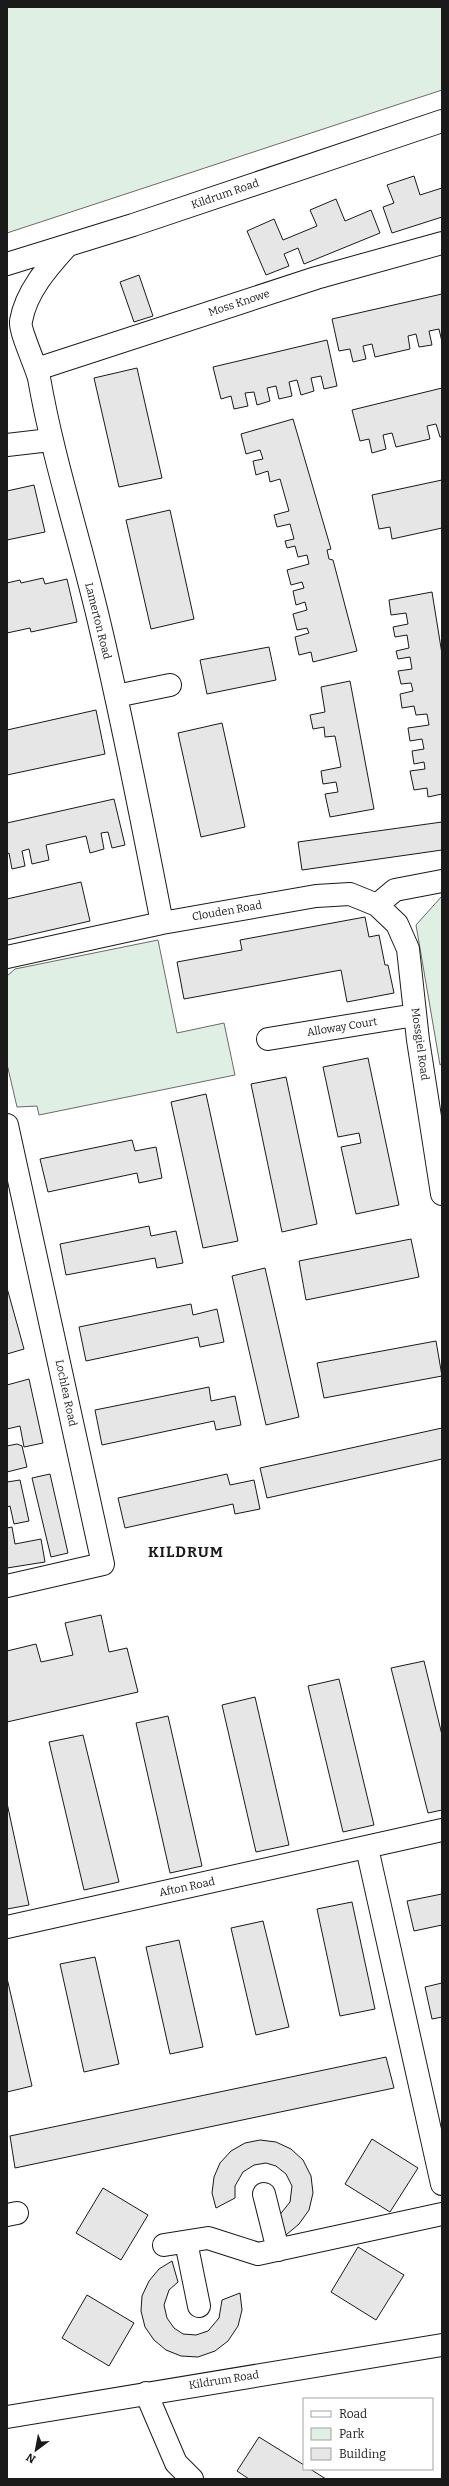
<svg xmlns="http://www.w3.org/2000/svg" width="449" height="2486" font-family="Bitter,serif">
<rect width="100%" height="100%" fill="#fff"/>
<path fill="#e0efe3" stroke="#6a6a6a" d="M 7,7 L 442,7 L 442,90 L 7,233 Z
M 442,896 L 442,1064 L 440,1065 L 416,925 Z
M 158,940 L 177,1033 L 224,1023 L 235,1075 L 39,1115 L 37,1106 L 17,1107 L 7,1064 L 7,976 L 15,969 Z"/>
<path fill="#e6e6e6" stroke="#1a1a1a" d="M 414,176 L 420,195 L 442,188 L 442,217 L 392,233 L 383,207 L 394,203 L 387,185 Z
M 336,199 L 345,221 L 371,210 L 380,233 L 304,264 L 298,248 L 284,254 L 289,266 L 266,275 L 247,231 L 274,219 L 283,240 L 317,226 L 310,210 Z
M 139,275 L 153,316 L 134,322 L 120,282 Z
M 442,294 L 442,342 L 439,329 L 429,331 L 432,345 L 419,347 L 416,334 L 408,336 L 410,349 L 375,357 L 372,344 L 363,346 L 366,359 L 353,362 L 350,349 L 339,351 L 332,319 Z
M 327,340 L 337,386 L 324,389 L 321,376 L 311,378 L 314,391 L 301,395 L 297,380 L 289,382 L 292,396 L 279,399 L 276,386 L 267,388 L 270,401 L 257,405 L 254,392 L 245,393 L 248,406 L 234,409 L 231,396 L 221,399 L 213,367 Z
M 137,368 L 162,478 L 119,487 L 94,378 Z
M 442,388 L 442,437 L 440,437 L 436,424 L 427,426 L 430,439 L 396,447 L 392,433 L 383,435 L 386,449 L 372,453 L 369,439 L 360,441 L 352,410 Z
M 293,419 L 331,549 L 327,550 L 329,559 L 333,560 L 357,651 L 313,662 L 311,652 L 299,655 L 295,637 L 309,633 L 307,628 L 297,630 L 293,614 L 307,610 L 305,602 L 296,605 L 293,591 L 304,588 L 302,582 L 291,585 L 287,570 L 309,564 L 307,555 L 298,557 L 295,546 L 287,548 L 285,541 L 294,539 L 290,524 L 277,527 L 274,515 L 289,511 L 280,479 L 270,482 L 268,471 L 256,475 L 253,461 L 263,459 L 260,450 L 246,454 L 241,434 Z
M 442,480 L 442,528 L 392,539 L 390,527 L 379,529 L 372,495 Z
M 34,485 L 45,532 L 7,540 L 7,491 Z
M 170,510 L 194,619 L 151,629 L 126,520 Z
M 43,578 L 45,584 L 67,579 L 77,622 L 31,632 L 30,628 L 7,633 L 7,583 L 20,580 L 21,583 Z
M 432,592 L 442,654 L 442,794 L 428,797 L 427,788 L 414,790 L 410,771 L 425,769 L 424,762 L 414,764 L 412,751 L 424,749 L 422,739 L 410,741 L 408,728 L 429,725 L 427,714 L 416,715 L 414,706 L 402,708 L 400,694 L 413,691 L 411,683 L 401,684 L 398,671 L 412,669 L 410,657 L 398,659 L 396,651 L 409,648 L 407,635 L 395,637 L 393,627 L 408,624 L 406,613 L 391,615 L 389,600 Z
M 269,647 L 276,680 L 207,694 L 200,660 Z
M 350,681 L 374,809 L 330,817 L 325,794 L 338,792 L 336,782 L 323,784 L 321,771 L 341,767 L 335,736 L 325,737 L 324,727 L 313,729 L 310,715 L 325,712 L 321,687 Z
M 96,710 L 105,754 L 7,775 L 7,730 Z
M 222,723 L 245,827 L 201,837 L 178,733 Z
M 114,799 L 125,845 L 112,848 L 108,832 L 101,833 L 104,849 L 90,853 L 86,836 L 46,845 L 49,860 L 32,864 L 29,849 L 22,851 L 25,866 L 12,869 L 9,853 L 7,854 L 7,823 Z
M 442,822 L 442,850 L 302,870 L 298,842 Z
M 81,882 L 90,921 L 7,940 L 7,899 Z
M 365,917 L 369,937 L 379,935 L 385,965 L 388,965 L 394,993 L 347,1002 L 341,970 L 184,999 L 177,962 L 242,950 L 240,940 Z
M 368,1058 L 399,1205 L 356,1214 L 341,1147 L 361,1143 L 359,1133 L 338,1137 L 323,1067 Z
M 286,1077 L 317,1224 L 282,1232 L 251,1084 Z
M 206,1094 L 238,1241 L 203,1248 L 171,1102 Z
M 132,1140 L 135,1151 L 156,1147 L 162,1178 L 139,1183 L 137,1173 L 48,1192 L 40,1159 Z
M 149,1226 L 151,1236 L 176,1231 L 183,1263 L 157,1268 L 155,1258 L 66,1275 L 60,1244 Z
M 411,1239 L 419,1277 L 306,1300 L 299,1261 Z
M 265,1268 L 299,1417 L 266,1425 L 232,1276 Z
M 7,1288 L 24,1349 L 7,1354 Z
M 191,1304 L 193,1315 L 217,1309 L 224,1342 L 200,1347 L 198,1337 L 86,1361 L 79,1327 Z
M 436,1341 L 442,1376 L 324,1398 L 317,1363 Z
M 29,1379 L 43,1443 L 24,1447 L 20,1426 L 7,1429 L 7,1385 Z
M 209,1387 L 211,1401 L 235,1396 L 241,1425 L 216,1430 L 214,1421 L 102,1445 L 95,1410 Z
M 442,1428 L 442,1459 L 267,1498 L 260,1468 Z
M 17,1444 L 22,1446 L 27,1467 L 7,1472 L 7,1446 Z
M 50,1474 L 68,1553 L 51,1557 L 32,1478 Z
M 227,1474 L 230,1485 L 254,1480 L 260,1509 L 235,1514 L 233,1504 L 125,1528 L 118,1498 Z
M 20,1480 L 29,1521 L 14,1524 L 10,1506 L 7,1507 L 7,1482 Z
M 12,1527 L 15,1544 L 41,1539 L 45,1562 L 7,1568 L 7,1528 Z
M 101,1615 L 109,1652 L 127,1648 L 138,1692 L 7,1722 L 7,1651 L 36,1644 L 41,1662 L 73,1655 L 65,1623 Z
M 424,1661 L 442,1735 L 442,1810 L 428,1813 L 391,1668 Z
M 339,1679 L 374,1825 L 343,1832 L 308,1686 Z
M 255,1697 L 289,1845 L 256,1852 L 222,1705 Z
M 168,1716 L 202,1866 L 170,1873 L 136,1723 Z
M 83,1735 L 119,1882 L 84,1890 L 49,1742 Z
M 7,1803 L 29,1905 L 7,1909 Z
M 442,1894 L 442,1925 L 414,1931 L 407,1901 Z
M 352,1902 L 375,2009 L 340,2016 L 317,1909 Z
M 263,1921 L 289,2027 L 256,2035 L 231,1928 Z
M 179,1940 L 203,2047 L 170,2054 L 146,1947 Z
M 95,1957 L 119,2064 L 84,2072 L 60,1964 Z
M 7,1978 L 32,2086 L 7,2092 Z
M 442,1983 L 442,2017 L 432,2019 L 425,1987 Z
M 386,2057 L 394,2088 L 15,2168 L 10,2136 Z
M 372,2139 L 418,2168 L 390,2212 L 345,2184 Z
M 260,2140 L 276,2142 L 291,2149 L 303,2160 L 311,2176 L 313,2193 L 309,2210 L 299,2224 L 286,2235 L 278,2217 L 290,2202 L 292,2186 L 286,2174 L 276,2166 L 266,2163 L 254,2165 L 243,2172 L 235,2186 L 235,2198 L 216,2208 L 212,2193 L 214,2177 L 220,2163 L 231,2151 L 245,2143 Z
M 103,2188 L 148,2215 L 121,2260 L 76,2233 Z
M 358,2247 L 404,2275 L 376,2320 L 331,2292 Z
M 172,2261 L 178,2282 L 169,2290 L 164,2305 L 167,2318 L 174,2328 L 183,2334 L 196,2335 L 208,2331 L 219,2318 L 222,2300 L 240,2293 L 242,2310 L 238,2326 L 228,2341 L 215,2351 L 198,2357 L 181,2356 L 166,2350 L 154,2340 L 145,2327 L 141,2311 L 142,2296 L 149,2281 L 159,2269 Z
M 87,2295 L 134,2323 L 109,2366 L 62,2338 Z
M 259,2437 L 304,2465 L 304,2469 L 310,2469 L 326,2479 L 249,2479 L 237,2471 Z"/>
<g fill="none" stroke-linecap="round" stroke-linejoin="round">
<g stroke="#1a1a1a" stroke-width="24">
<path id="minor" d="M 67,246 C 47,268 26,292 21,321 C 19,330 36,366 39,378 C 54,464 82,546 101,630 C 124,727 143,825 162,923
M 7,264 L 133,225 L 442,121
M 37,369 L 316,278 L 442,243
M 7,445 L 50,440
M 116,696 L 170,685
M 377,905 L 397,924 L 408,949 L 418,1040 L 442,1194
M 7,957 L 162,923 L 316,896 L 350,894 L 377,905 L 395,890 L 442,881
M 268,1039 L 415,1015
M 7,1125 L 103,1564 L 7,1586
M 367,1848 L 442,2184
M 7,1927 L 442,1830
M 264,2194 L 278,2250
M 7,2215 L 17,2213
M 186,2242 L 199,2306
M 164,2245 L 208,2238 L 258,2254 L 442,2214
M 146,2393 L 176,2463 L 192,2479
M 7,2417 L 442,2345"/>
</g>
<use href="#minor" stroke="#fff" stroke-width="22"/>
</g>
<g text-anchor="middle" dominant-baseline="central" stroke-width="3" stroke-linejoin="round" paint-order="stroke">
<g font-size="11" fill="#1a1a1a" stroke="#fff">
<text transform="translate(225 194) rotate(-19)">Kildrum Road</text>
<text transform="translate(239 303) rotate(-18)">Moss Knowe</text>
<text transform="translate(98 621) rotate(76)">Lamerton Road</text>
<text transform="translate(227 911) rotate(-10)">Clouden Road</text>
<text transform="translate(342 1027) rotate(-9)">Alloway Court</text>
<text transform="translate(420 1044) rotate(82)">Mossgiel Road</text>
<text transform="translate(66 1393) rotate(78)">Lochlea Road</text>
<text transform="translate(187 1887) rotate(-12)">Afton Road</text>
<text transform="translate(224 2380) rotate(-9)">Kildrum Road</text>
</g>
<g font-size="15" font-weight="bold" letter-spacing="1" fill="#1a1a1a" stroke="#fff">
<text x="186" y="1552">KILDRUM</text>
</g>
</g>
<rect width="449" height="2486" fill="none" stroke="#1a1a1a" stroke-width="16"/>
<rect x="303" y="2398" width="130" height="72" fill="#ffffff" stroke="#a3a3a3"/>
<rect x="311" y="2411" width="20" height="6" fill="#ffffff" stroke="#a3a3a3"/>
<text x="339" y="2418" font-size="12" fill="#1a1a1a">Road</text>
<rect x="311" y="2428" width="20" height="12" fill="#e0efe3" stroke="#a3a3a3"/>
<text x="339" y="2438" font-size="12" fill="#1a1a1a">Park</text>
<rect x="311" y="2448" width="20" height="12" fill="#e6e6e6" stroke="#a3a3a3"/>
<text x="339" y="2458" font-size="12" fill="#1a1a1a">Building</text>
<g transform="translate(36 2450) rotate(212)" stroke="#ffffff" stroke-width="3" paint-order="stroke">
<path d="M0-3L7 15L0 10L-7 15Z" fill="#1a1a1a"/>
<text y="-6" font-size="11" font-weight="bold" text-anchor="middle" fill="#1a1a1a">N</text>
</g>
</svg>
